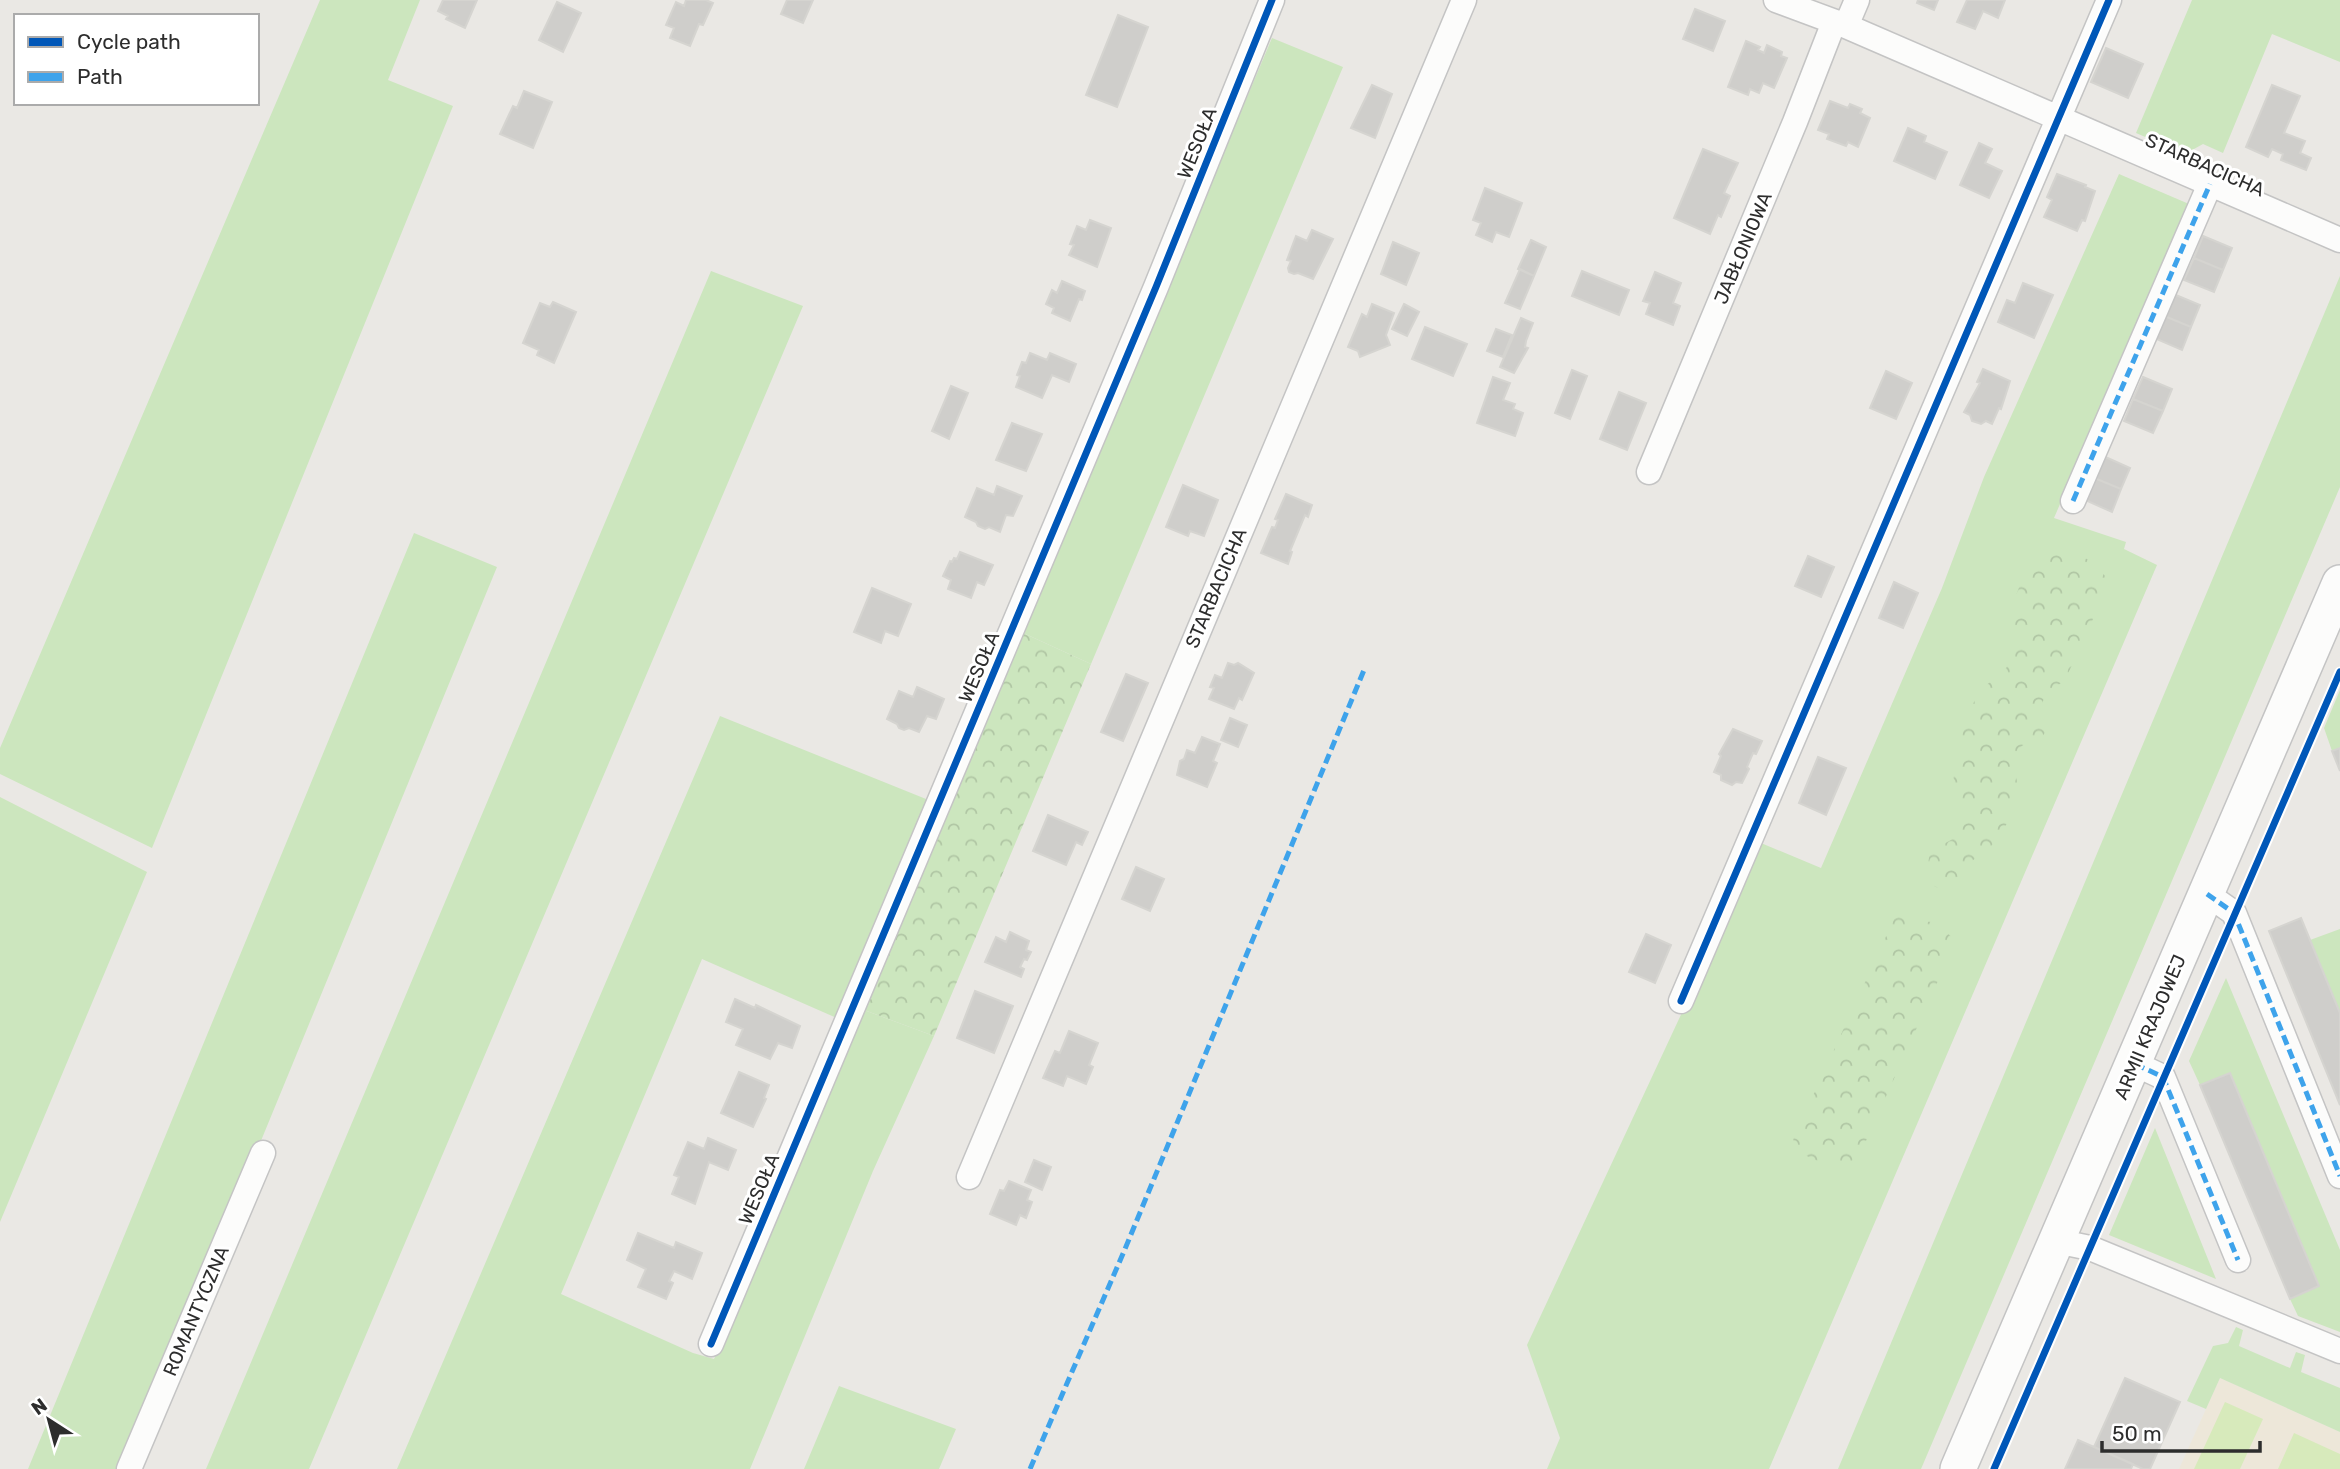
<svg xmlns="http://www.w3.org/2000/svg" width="2340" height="1469" font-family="Rubik,sans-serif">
<defs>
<pattern id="forest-crowns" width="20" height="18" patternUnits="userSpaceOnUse" patternTransform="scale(1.75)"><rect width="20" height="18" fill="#cce6be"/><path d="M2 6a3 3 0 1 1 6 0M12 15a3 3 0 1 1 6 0" fill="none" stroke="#b0c6a4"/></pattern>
</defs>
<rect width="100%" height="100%" fill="#eae8e4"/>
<path fill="#ede7d9" d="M 2220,1378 L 2340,1432 L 2340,1469 L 2179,1469 Z"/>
<path fill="#cce6be" d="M 320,0 L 420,0 L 388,80 L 453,106 L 152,848 L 0,774 L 0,748 Z
M 2192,0 L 2340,0 L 2340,62 L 2272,34 L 2223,153 L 2203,144 L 2185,154 L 2136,133 Z
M 1272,38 L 1343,67 L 1091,664 L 1021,632 Z
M 2119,174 L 2189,204 L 2054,518 L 2126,542 L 2124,549 L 2157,565 L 1769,1469 L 1547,1469 L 1560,1438 L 1527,1345 L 1761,843 L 1821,868 L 1942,588 L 1984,477 Z
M 711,271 L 803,306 L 309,1469 L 206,1469 Z
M 2340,276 L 2340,487 L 1921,1469 L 1838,1469 Z
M 414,533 L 497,567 L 126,1469 L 28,1469 Z
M 2340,690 L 2340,748 L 2332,751 L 2324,728 Z
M 720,716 L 931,801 L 839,1019 L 702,959 L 561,1294 L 693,1353 L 714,1359 L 864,1010 L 934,1036 L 873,1171 L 750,1469 L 397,1469 Z
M 0,797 L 147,872 L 0,1222 Z
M 2340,929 L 2340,1013 L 2310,940 Z
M 2226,978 L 2340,1250 L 2340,1332 L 2298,1316 L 2290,1299 L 2319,1286 L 2230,1073 L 2200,1085 L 2189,1061 Z
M 2155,1128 L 2216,1279 L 2109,1235 Z
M 2236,1327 L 2243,1330 L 2239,1346 L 2290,1368 L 2296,1352 L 2305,1355 L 2301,1372 L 2340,1388 L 2340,1432 L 2220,1378 L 2206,1409 L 2187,1401 L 2213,1346 L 2228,1343 Z
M 839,1386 L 956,1429 L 939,1469 L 804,1469 Z"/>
<path fill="url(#forest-crowns)" d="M 2052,544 C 2068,548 2106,564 2107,583 C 2107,587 2105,591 2104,595 L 2066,678 C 2061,685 2054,686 2048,692 C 2038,703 2043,719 2046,731 L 2040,740 C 2034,741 2025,742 2020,748 C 2009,761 2020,781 2017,796 C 2014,810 2005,829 1997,840 C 1990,849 1980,854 1972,861 C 1964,869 1963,879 1954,888 C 1949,888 1941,889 1936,887 C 1926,883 1926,855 1934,846 L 1942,845 L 1958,836 C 1959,831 1962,825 1962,820 C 1962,815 1958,810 1957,805 C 1952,789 1953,772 1957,757 C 1960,739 1971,699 1984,687 C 1993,679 2002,676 2008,665 C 2015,652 2009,637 2010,623 C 2012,596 2029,558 2052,544 Z
M 1021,632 L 1091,664 L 934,1036 L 864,1010 Z
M 1901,915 L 1913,921 L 1934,922 L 1953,938 L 1955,943 L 1861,1152 L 1848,1165 C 1829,1166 1802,1160 1793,1141 L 1794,1137 L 1894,919 Z"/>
<path fill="#d7eabb" d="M 2225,1402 L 2263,1419 L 2240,1469 L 2194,1469 Z
M 2294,1433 L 2340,1454 L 2340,1469 L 2278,1469 Z"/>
<path fill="#cfcecb" stroke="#d5d4d0" stroke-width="2" d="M 443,0 L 477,0 L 465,28 L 446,19 L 448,16 L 438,11 Z
M 686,0 L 706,0 L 713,3 L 703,25 L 699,24 L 690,46 L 670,38 L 674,28 L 666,25 L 676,2 L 684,6 Z
M 787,0 L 813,0 L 803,23 L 781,14 Z
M 1918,0 L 1938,0 L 1934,10 L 1917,3 Z
M 1967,0 L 2005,0 L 1998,18 L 1983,11 L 1975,29 L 1957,22 Z
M 557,2 L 581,13 L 563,52 L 539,40 Z
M 1695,9 L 1725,21 L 1713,51 L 1683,39 Z
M 1118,15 L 1148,27 L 1117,107 L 1086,95 Z
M 1746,41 L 1760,47 L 1758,50 L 1764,53 L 1767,45 L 1782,52 L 1781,56 L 1787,58 L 1774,88 L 1763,83 L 1759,93 L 1750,89 L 1748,95 L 1728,87 Z
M 2106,48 L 2143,64 L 2128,98 L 2091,82 Z
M 1372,85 L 1392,94 L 1375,138 L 1351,128 Z
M 2272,85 L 2300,96 L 2284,133 L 2305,141 L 2300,153 L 2311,158 L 2306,170 L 2281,160 L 2283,154 L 2272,149 L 2268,157 L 2246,147 Z
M 524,91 L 552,102 L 533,148 L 500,134 L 513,106 L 517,108 Z
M 1830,101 L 1848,108 L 1850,104 L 1862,109 L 1860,113 L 1870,118 L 1858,147 L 1848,142 L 1846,146 L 1827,139 L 1829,134 L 1818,130 Z
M 1908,128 L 1926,136 L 1924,142 L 1947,152 L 1935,179 L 1894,161 Z
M 1979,143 L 1992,149 L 1985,163 L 2002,171 L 1989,198 L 1960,185 Z
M 1703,149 L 1738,163 L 1724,193 L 1730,196 L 1721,217 L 1718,215 L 1710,234 L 1674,218 Z
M 2057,174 L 2086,185 L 2085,187 L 2095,191 L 2085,221 L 2082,220 L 2077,231 L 2044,217 L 2052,200 L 2047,197 Z
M 1485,188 L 1522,203 L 1509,237 L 1496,232 L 1492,242 L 1476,235 L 1481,223 L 1473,220 Z
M 1090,220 L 1111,228 L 1097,267 L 1069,255 L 1074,245 L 1070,244 L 1077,226 L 1086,230 Z
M 1312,230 L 1333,239 L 1313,279 L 1298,273 L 1294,274 L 1289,272 L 1288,268 L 1291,261 L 1287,260 L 1296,236 L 1307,241 Z
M 2203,236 L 2232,248 L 2223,270 L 2194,258 Z
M 1531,240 L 1546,247 L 1534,276 L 1518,269 Z
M 1393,242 L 1419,253 L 1406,285 L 1381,274 Z
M 2194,258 L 2223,270 L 2214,292 L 2184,280 Z
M 1520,269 L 1534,276 L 1520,309 L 1505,303 Z
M 1582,271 L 1629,290 L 1619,315 L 1572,296 Z
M 1655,272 L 1681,283 L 1673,303 L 1680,306 L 1673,325 L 1646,314 L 1650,303 L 1643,301 Z
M 1062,281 L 1085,291 L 1082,300 L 1079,299 L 1070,321 L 1052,313 L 1054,308 L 1046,304 L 1052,290 L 1057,293 Z
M 2023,283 L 2053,295 L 2034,338 L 1998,322 L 2007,300 L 2015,303 Z
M 2171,293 L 2200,305 L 2191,327 L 2162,315 Z
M 553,302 L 576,312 L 554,363 L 537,355 L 539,350 L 523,343 L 540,303 L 550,307 Z
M 1372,304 L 1394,313 L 1386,335 L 1390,345 L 1360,357 L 1358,351 L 1348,347 L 1362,314 L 1367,317 Z
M 1404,304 L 1419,312 L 1407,336 L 1392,329 Z
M 2162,315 L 2191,327 L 2182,350 L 2152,337 Z
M 1521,318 L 1533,323 L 1526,341 L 1525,347 L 1528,348 L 1514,373 L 1500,367 Z
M 1425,327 L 1467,344 L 1453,376 L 1412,359 Z
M 1496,329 L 1512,335 L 1503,357 L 1487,351 Z
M 1030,353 L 1047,360 L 1050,353 L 1076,364 L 1069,382 L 1052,375 L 1042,398 L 1016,387 L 1020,376 L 1017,375 L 1022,362 L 1026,363 Z
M 1983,369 L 2010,381 L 2001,409 L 1999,408 L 1992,424 L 1986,421 L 1981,424 L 1972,421 L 1970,415 L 1964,412 L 1980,383 L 1977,382 Z
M 1572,370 L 1587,376 L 1570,419 L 1555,413 Z
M 1886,371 L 1912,383 L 1896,419 L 1870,408 Z
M 1493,377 L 1510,383 L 1503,400 L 1515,404 L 1513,409 L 1523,413 L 1515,436 L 1477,423 Z
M 2143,377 L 2172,389 L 2163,411 L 2133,399 Z
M 951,386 L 968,393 L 949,439 L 932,431 Z
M 1619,392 L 1646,403 L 1627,450 L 1600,439 Z
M 2133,399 L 2163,411 L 2153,433 L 2124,421 Z
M 1012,423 L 1042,434 L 1026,471 L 996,460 Z
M 2101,455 L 2130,468 L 2121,489 L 2092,477 Z
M 2092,477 L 2121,489 L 2112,512 L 2083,499 Z
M 1183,485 L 1218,500 L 1204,536 L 1190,531 L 1188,536 L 1166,527 Z
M 997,486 L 1022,496 L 1013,516 L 1006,515 L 1000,532 L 989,527 L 985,529 L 978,526 L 976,522 L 965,517 L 977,488 L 994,495 Z
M 1286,494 L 1312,505 L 1308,517 L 1305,515 L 1290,551 L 1292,552 L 1288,564 L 1261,553 L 1272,527 L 1275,528 L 1278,520 L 1275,519 Z
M 960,552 L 993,565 L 984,585 L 977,582 L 971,598 L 948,589 L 951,580 L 943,576 L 950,561 L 952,562 L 954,558 L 957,559 Z
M 1808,556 L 1834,567 L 1821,597 L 1795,586 Z
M 1894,582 L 1918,593 L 1903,628 L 1879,618 Z
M 872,588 L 911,604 L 898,636 L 885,631 L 881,643 L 854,632 Z
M 1228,663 L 1234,665 L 1238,663 L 1254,673 L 1242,700 L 1239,698 L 1234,709 L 1209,699 L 1214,688 L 1210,687 L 1215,675 L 1222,678 Z
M 1126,674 L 1148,683 L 1123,741 L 1101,732 Z
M 917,687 L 944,699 L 936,719 L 927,716 L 919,732 L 909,728 L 904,730 L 899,728 L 897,724 L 887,719 L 899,691 L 913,697 Z
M 1230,718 L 1247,725 L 1238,747 L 1221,740 Z
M 1733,729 L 1762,741 L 1756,754 L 1753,753 L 1747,767 L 1749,769 L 1742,783 L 1736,782 L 1732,785 L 1721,780 L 1721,775 L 1714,772 L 1721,756 L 1719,754 Z
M 1202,737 L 1220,744 L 1213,761 L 1217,763 L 1207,787 L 1177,775 L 1180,761 L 1184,759 L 1187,750 L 1195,753 Z
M 2340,748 L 2340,771 L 2332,751 Z
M 1818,757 L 1846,768 L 1826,815 L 1799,803 Z
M 1048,815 L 1088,832 L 1082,845 L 1076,842 L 1066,865 L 1033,851 Z
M 1136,867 L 1164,879 L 1150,911 L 1122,899 Z
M 2301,918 L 2340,1013 L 2340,1105 L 2269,931 Z
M 1010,932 L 1029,941 L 1026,950 L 1031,952 L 1027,960 L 1024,959 L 1020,967 L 1024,969 L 1021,977 L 985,962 L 996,937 L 1006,942 Z
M 1646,934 L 1671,945 L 1655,983 L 1629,972 Z
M 975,991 L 1013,1006 L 994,1053 L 957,1038 Z
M 735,999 L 755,1008 L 756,1005 L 800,1026 L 792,1048 L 778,1043 L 770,1059 L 736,1045 L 743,1029 L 726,1022 Z
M 1069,1031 L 1098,1043 L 1089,1065 L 1093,1067 L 1086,1084 L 1067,1076 L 1063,1086 L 1043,1078 L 1055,1051 L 1060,1053 Z
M 739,1072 L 769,1085 L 764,1098 L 766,1099 L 753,1127 L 721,1113 Z
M 2230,1073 L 2319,1286 L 2290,1299 L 2200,1085 Z
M 708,1138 L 736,1150 L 728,1170 L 709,1162 L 695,1204 L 672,1194 L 679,1177 L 674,1175 L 688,1142 L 704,1149 Z
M 1034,1160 L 1051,1167 L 1042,1190 L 1025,1182 Z
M 1009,1181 L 1031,1190 L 1027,1200 L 1032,1202 L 1026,1218 L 1020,1215 L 1016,1225 L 990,1214 L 1000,1190 L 1004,1191 Z
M 638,1233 L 674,1248 L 676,1242 L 702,1253 L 692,1279 L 674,1271 L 669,1281 L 673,1283 L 666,1299 L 638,1287 L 646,1269 L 627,1260 Z
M 2125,1378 L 2180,1402 L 2150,1469 L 2143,1469 L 2094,1447 Z
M 2078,1440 L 2133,1464 L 2131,1469 L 2065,1469 Z"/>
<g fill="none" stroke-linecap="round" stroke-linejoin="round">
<g stroke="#c4c4c4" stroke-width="27">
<path id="street" d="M 1776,0 L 1846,26 L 2340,240
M 1846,26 L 1857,0
M 1649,472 L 1795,122 L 1834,22
M 2073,501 L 2210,184
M 2207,894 L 2234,913 L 2340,1176
M 1681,1001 L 2109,0
M 2135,1064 L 2163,1077 L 2238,1260
M 969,1177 L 1464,0
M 2056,1241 L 2090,1248 L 2340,1351
M 711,1344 L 1156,287 L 1272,0
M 129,1469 L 263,1153"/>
</g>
<g stroke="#c4c4c4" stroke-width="38">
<path id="secondary" d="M 1958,1469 L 2340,583"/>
</g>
<use href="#street" stroke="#fcfcfb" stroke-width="24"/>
<use href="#secondary" stroke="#fcfcfb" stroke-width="35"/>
<path stroke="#3ea3eb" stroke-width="5" stroke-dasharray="10 5" stroke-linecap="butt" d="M 2073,501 L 2210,184
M 2207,894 L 2234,913 L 2340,1176
M 2135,1064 L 2163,1077 L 2238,1260
M 1030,1469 L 1125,1249 L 1364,670"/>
<g stroke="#fff" stroke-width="11">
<path id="cycleway" d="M 1681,1001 L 2109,0
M 711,1344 L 1156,287 L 1272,0
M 1994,1469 L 2340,672"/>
</g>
<use href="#cycleway" stroke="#0057b8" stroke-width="7"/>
</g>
<g text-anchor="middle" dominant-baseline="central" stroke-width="6" stroke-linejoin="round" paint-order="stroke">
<g font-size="19" fill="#2d2d2d" stroke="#fff">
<text transform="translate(1197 143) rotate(-68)">WESOŁA</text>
<text transform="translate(2205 165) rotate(24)">STARBACICHA</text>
<text transform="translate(1743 248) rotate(-67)">JABŁONIOWA</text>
<text transform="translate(1216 588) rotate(-67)">STARBACICHA</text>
<text transform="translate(979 667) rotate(-67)">WESOŁA</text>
<text transform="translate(2150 1027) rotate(-67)">ARMII KRAJOWEJ</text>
<text transform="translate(759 1189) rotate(-67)">WESOŁA</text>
<text transform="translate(196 1311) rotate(-67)">ROMANTYCZNA</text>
</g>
</g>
<rect x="14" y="14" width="245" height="91" fill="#ffffff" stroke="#ababab" stroke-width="2"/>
<rect x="28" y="37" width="35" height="10" fill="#0057b8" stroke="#ababab" stroke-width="2"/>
<text x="77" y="49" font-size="21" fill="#2d2d2d">Cycle path</text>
<rect x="28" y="72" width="35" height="10" fill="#3ea3eb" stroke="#ababab" stroke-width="2"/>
<text x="77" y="84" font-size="21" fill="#2d2d2d">Path</text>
<g transform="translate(49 1420) rotate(324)" stroke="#ffffff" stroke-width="5" paint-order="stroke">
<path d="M0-5L12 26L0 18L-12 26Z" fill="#2d2d2d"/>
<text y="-10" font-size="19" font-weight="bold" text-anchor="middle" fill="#2d2d2d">N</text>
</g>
<path d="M2102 1441v10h158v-10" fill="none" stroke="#2d2d2d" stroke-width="3.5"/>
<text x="2112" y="1441" font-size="21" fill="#2d2d2d" stroke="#ffffff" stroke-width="5" paint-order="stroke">50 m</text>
</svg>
